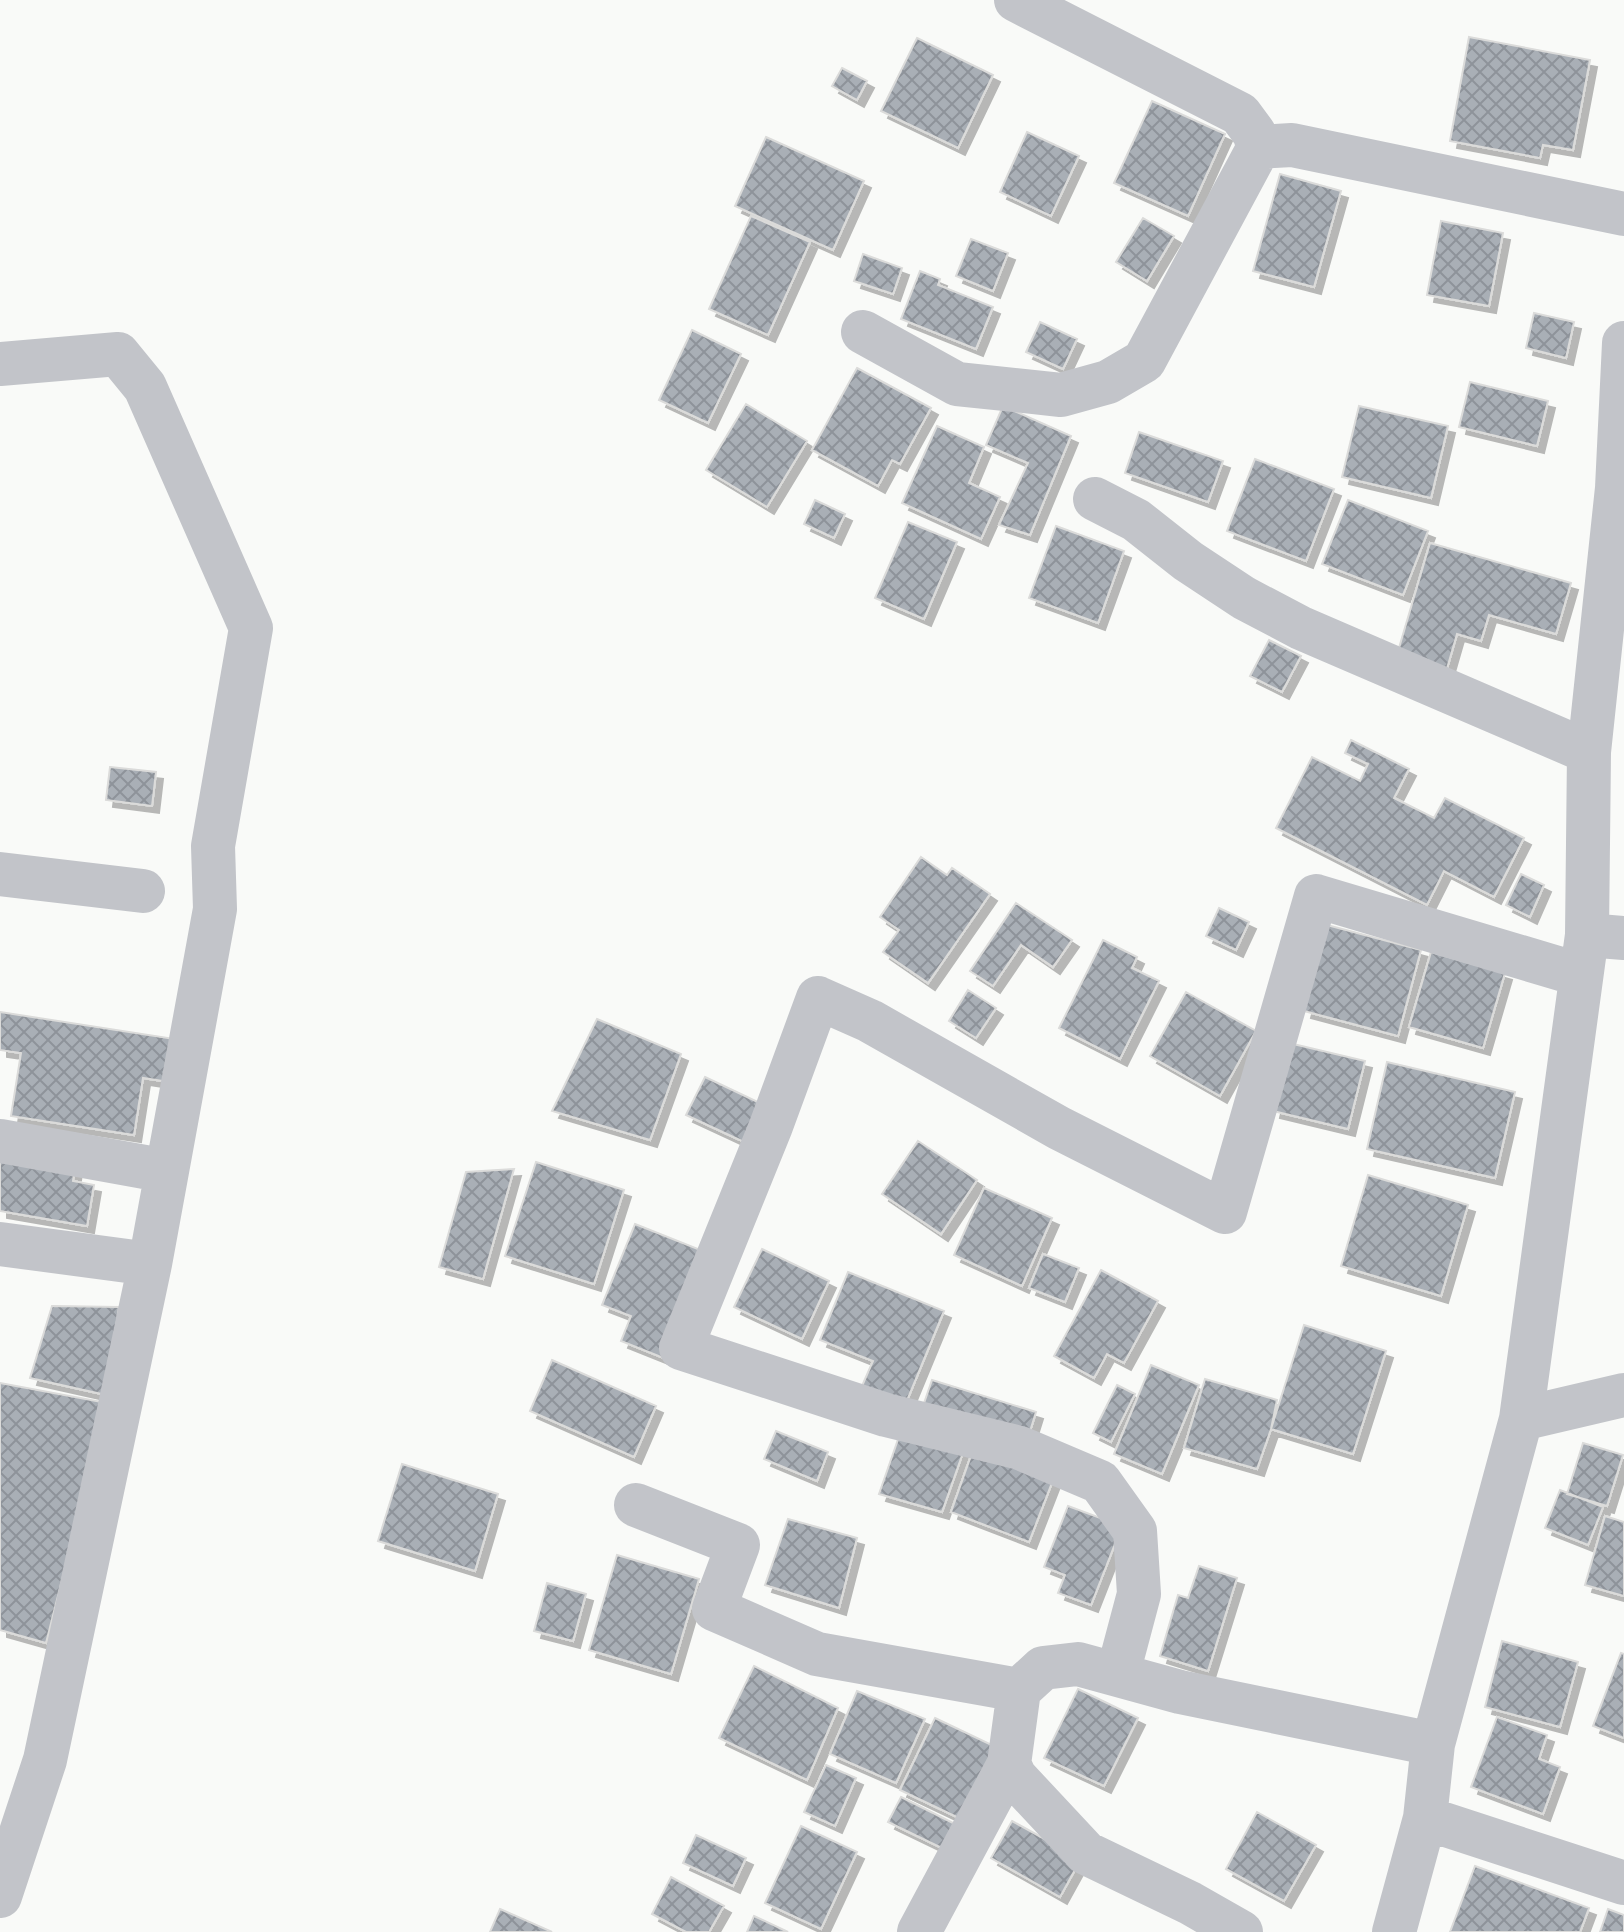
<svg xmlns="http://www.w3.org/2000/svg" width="1624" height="1932" font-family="Arial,sans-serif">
<defs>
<pattern id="building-cross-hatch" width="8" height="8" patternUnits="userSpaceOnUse" patternTransform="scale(2)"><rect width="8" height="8" fill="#a9afb6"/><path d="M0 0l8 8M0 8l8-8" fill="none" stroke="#8e939a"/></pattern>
<filter id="shadow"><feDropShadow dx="7" dy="7" stdDeviation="0" flood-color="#0004"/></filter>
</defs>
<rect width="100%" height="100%" fill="#f9faf8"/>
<path fill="url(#building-cross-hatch)" stroke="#dbdbda" stroke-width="2" filter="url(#shadow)" d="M 1469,37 L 1590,60 L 1573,150 L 1543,145 L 1540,158 L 1450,141 Z
M 917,38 L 993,75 L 958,148 L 881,111 Z
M 842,68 L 867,81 L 857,100 L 832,86 Z
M 1152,101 L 1225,134 L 1188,216 L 1114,183 Z
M 1027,132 L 1079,156 L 1051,216 L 1000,192 Z
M 766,137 L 864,181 L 833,250 L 735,206 Z
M 1280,174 L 1341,191 L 1314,287 L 1253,271 Z
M 751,216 L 810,242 L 768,335 L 709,309 Z
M 1143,218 L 1174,236 L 1147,281 L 1116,262 Z
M 1441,221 L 1503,233 L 1489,306 L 1427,295 Z
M 971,239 L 1008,253 L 993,291 L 956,276 Z
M 863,254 L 902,268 L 893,294 L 854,281 Z
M 920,271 L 940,279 L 938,285 L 993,307 L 976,349 L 901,319 Z
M 1534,313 L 1574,322 L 1566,358 L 1526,348 Z
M 1040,322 L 1077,339 L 1063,369 L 1026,352 Z
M 692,330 L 741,354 L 708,423 L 659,400 Z
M 857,368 L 931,408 L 900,464 L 892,460 L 878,486 L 812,450 Z
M 1470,382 L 1548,401 L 1537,446 L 1459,427 Z
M 746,404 L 807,441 L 767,507 L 706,470 Z
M 1003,406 L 1071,436 L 1030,535 L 999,525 L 1028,463 L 986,445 Z
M 1359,406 L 1448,426 L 1431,498 L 1342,477 Z
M 937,426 L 984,447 L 969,483 L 1000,497 L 981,539 L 902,503 Z
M 1139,432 L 1223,461 L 1208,502 L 1125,473 Z
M 1255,459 L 1334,489 L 1306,561 L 1227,531 Z
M 815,500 L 845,514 L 834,538 L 804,524 Z
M 1348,500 L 1428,531 L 1403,595 L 1322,564 Z
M 908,522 L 957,542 L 924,619 L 875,598 Z
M 1056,526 L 1124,551 L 1098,623 L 1029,598 Z
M 1430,543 L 1571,583 L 1556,634 L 1489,615 L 1481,641 L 1457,634 L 1446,672 L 1396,658 Z
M 1269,640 L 1301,656 L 1282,692 L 1250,676 Z
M 1351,740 L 1409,769 L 1394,798 L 1434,818 L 1445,798 L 1524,838 L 1494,897 L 1444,871 L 1427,905 L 1276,828 L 1312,757 L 1360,781 L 1368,764 L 1345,753 Z
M 110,767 L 156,772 L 152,806 L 106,800 Z
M 921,857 L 947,875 L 952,868 L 990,894 L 928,983 L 883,952 L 899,930 L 880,917 Z
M 1521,874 L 1544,885 L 1530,917 L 1506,905 Z
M 1016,903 L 1072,940 L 1053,967 L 1021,945 L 993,986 L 970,971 Z
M 1219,908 L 1249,922 L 1236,950 L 1206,936 Z
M 1327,925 L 1421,950 L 1398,1036 L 1304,1011 Z
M 1103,940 L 1137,957 L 1132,968 L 1159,981 L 1120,1059 L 1059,1028 Z
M 1431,952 L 1505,973 L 1483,1048 L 1409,1027 Z
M 968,990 L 996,1008 L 976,1038 L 949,1021 Z
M 1186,992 L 1256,1031 L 1220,1096 L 1150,1056 Z
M 0,1012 L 181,1040 L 175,1083 L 143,1078 L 134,1135 L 11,1116 L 21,1053 L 0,1050 Z
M 597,1019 L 681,1054 L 650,1140 L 552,1111 Z
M 1289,1043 L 1365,1061 L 1348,1129 L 1273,1111 Z
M 1387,1062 L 1515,1092 L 1495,1178 L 1367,1149 Z
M 705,1077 L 762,1104 L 744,1142 L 686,1115 Z
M 918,1141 L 977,1180 L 941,1234 L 882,1194 Z
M 0,1153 L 75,1166 L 73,1181 L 94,1185 L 87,1226 L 0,1211 Z
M 536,1162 L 624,1190 L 594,1284 L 505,1256 Z
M 514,1169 L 483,1279 L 439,1267 L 466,1172 Z
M 1368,1175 L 1468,1205 L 1441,1296 L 1341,1266 Z
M 984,1188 L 1052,1218 L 1022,1286 L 954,1255 Z
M 635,1224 L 713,1255 L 671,1361 L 621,1341 L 631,1316 L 602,1305 Z
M 762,1249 L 829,1281 L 802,1339 L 734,1307 Z
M 1043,1254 L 1079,1268 L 1065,1302 L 1029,1288 Z
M 1101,1270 L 1158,1301 L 1124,1363 L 1107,1354 L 1094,1378 L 1054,1356 Z
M 848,1272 L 944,1311 L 906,1403 L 862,1386 L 873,1361 L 820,1340 Z
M 52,1306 L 119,1307 L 106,1395 L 30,1378 Z
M 1304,1325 L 1386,1351 L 1353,1454 L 1271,1429 Z
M 552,1360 L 656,1406 L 634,1457 L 530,1411 Z
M 1151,1365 L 1199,1385 L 1162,1474 L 1114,1454 Z
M 1205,1379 L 1277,1400 L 1271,1429 L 1257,1469 L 1184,1448 Z
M 932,1380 L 1036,1412 L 1027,1441 L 922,1409 Z
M 0,1383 L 107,1403 L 46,1643 L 0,1630 Z
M 1117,1385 L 1135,1394 L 1111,1442 L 1093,1433 Z
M 902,1428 L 965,1447 L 942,1512 L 879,1494 Z
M 776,1431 L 828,1452 L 817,1481 L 764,1459 Z
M 1583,1443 L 1623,1455 L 1607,1506 L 1567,1494 Z
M 973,1450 L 1053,1480 L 1029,1542 L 951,1512 Z
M 402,1464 L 498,1494 L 475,1571 L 378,1541 Z
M 1560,1490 L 1603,1507 L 1588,1545 L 1545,1528 Z
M 1068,1506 L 1122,1526 L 1091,1605 L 1058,1593 L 1065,1575 L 1044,1567 Z
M 1605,1516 L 1624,1522 L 1624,1596 L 1585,1585 Z
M 788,1519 L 857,1538 L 839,1608 L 765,1585 Z
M 617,1555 L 699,1579 L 671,1674 L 589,1650 Z
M 1199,1566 L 1237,1578 L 1208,1671 L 1160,1656 L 1178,1595 L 1188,1598 Z
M 547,1583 L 586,1594 L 573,1641 L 534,1631 Z
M 1502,1641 L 1578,1662 L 1560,1727 L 1485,1707 Z
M 1621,1653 L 1624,1654 L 1624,1738 L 1593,1726 Z
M 754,1666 L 838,1708 L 807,1780 L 719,1738 Z
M 1078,1689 L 1138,1718 L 1104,1786 L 1044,1758 Z
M 857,1691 L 925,1719 L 896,1783 L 830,1754 Z
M 1497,1717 L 1547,1735 L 1539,1759 L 1560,1767 L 1543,1814 L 1471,1787 Z
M 935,1718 L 998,1748 L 963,1820 L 900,1790 Z
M 826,1765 L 856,1778 L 835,1826 L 804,1812 Z
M 901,1797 L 963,1828 L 950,1852 L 888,1822 Z
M 1257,1812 L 1316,1845 L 1284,1901 L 1226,1869 Z
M 1012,1821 L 1081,1859 L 1060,1897 L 991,1858 Z
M 801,1826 L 857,1852 L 821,1929 L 765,1903 Z
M 696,1835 L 746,1858 L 733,1886 L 683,1863 Z
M 1475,1866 L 1589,1908 L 1580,1932 L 1450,1932 Z
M 671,1877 L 724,1906 L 709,1932 L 686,1932 L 652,1914 Z
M 500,1909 L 552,1932 L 490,1932 Z
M 1608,1909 L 1624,1915 L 1624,1932 L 1600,1932 Z
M 754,1916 L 788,1932 L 747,1932 Z"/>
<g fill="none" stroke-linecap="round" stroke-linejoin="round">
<path stroke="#c2c4c9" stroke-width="44" d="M 1016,0 L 1240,114 L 1254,133 L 1259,147
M 863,332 L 957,384 L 1061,395 L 1108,382 L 1144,361 L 1259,147 L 1292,145 L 1624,214
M 0,364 L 118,354 L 145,387 L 251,628 L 213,846 L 215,909 L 150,1264 L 45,1760 L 0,1896
M 1095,499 L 1136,520 L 1188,561 L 1244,598 L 1301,628 L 1589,752
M 0,874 L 143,891
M 1587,935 L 1624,938
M 0,1141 L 167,1171
M 0,1244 L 150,1264
M 1521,1419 L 1587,935 L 1589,752 L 1617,488 L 1624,343
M 636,1505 L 738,1545 L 714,1609 L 817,1654 L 1019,1690
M 1118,1673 L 1139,1594 L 1135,1531 L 1100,1482 L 1020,1448 L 886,1415 L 681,1348 L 771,1126 L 818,998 L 870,1021 L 1059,1128 L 1225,1212 L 1316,896 L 1581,975
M 1009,1764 L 1015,1777 L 1086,1853 L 1190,1903 L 1241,1932
M 1425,1818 L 1624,1883
M 919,1932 L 1009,1764 L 1019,1690 L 1043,1668 L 1078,1664 L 1180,1692 L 1433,1744
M 1394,1932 L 1425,1818 L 1433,1744 L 1521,1419 L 1624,1395"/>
</g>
</svg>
